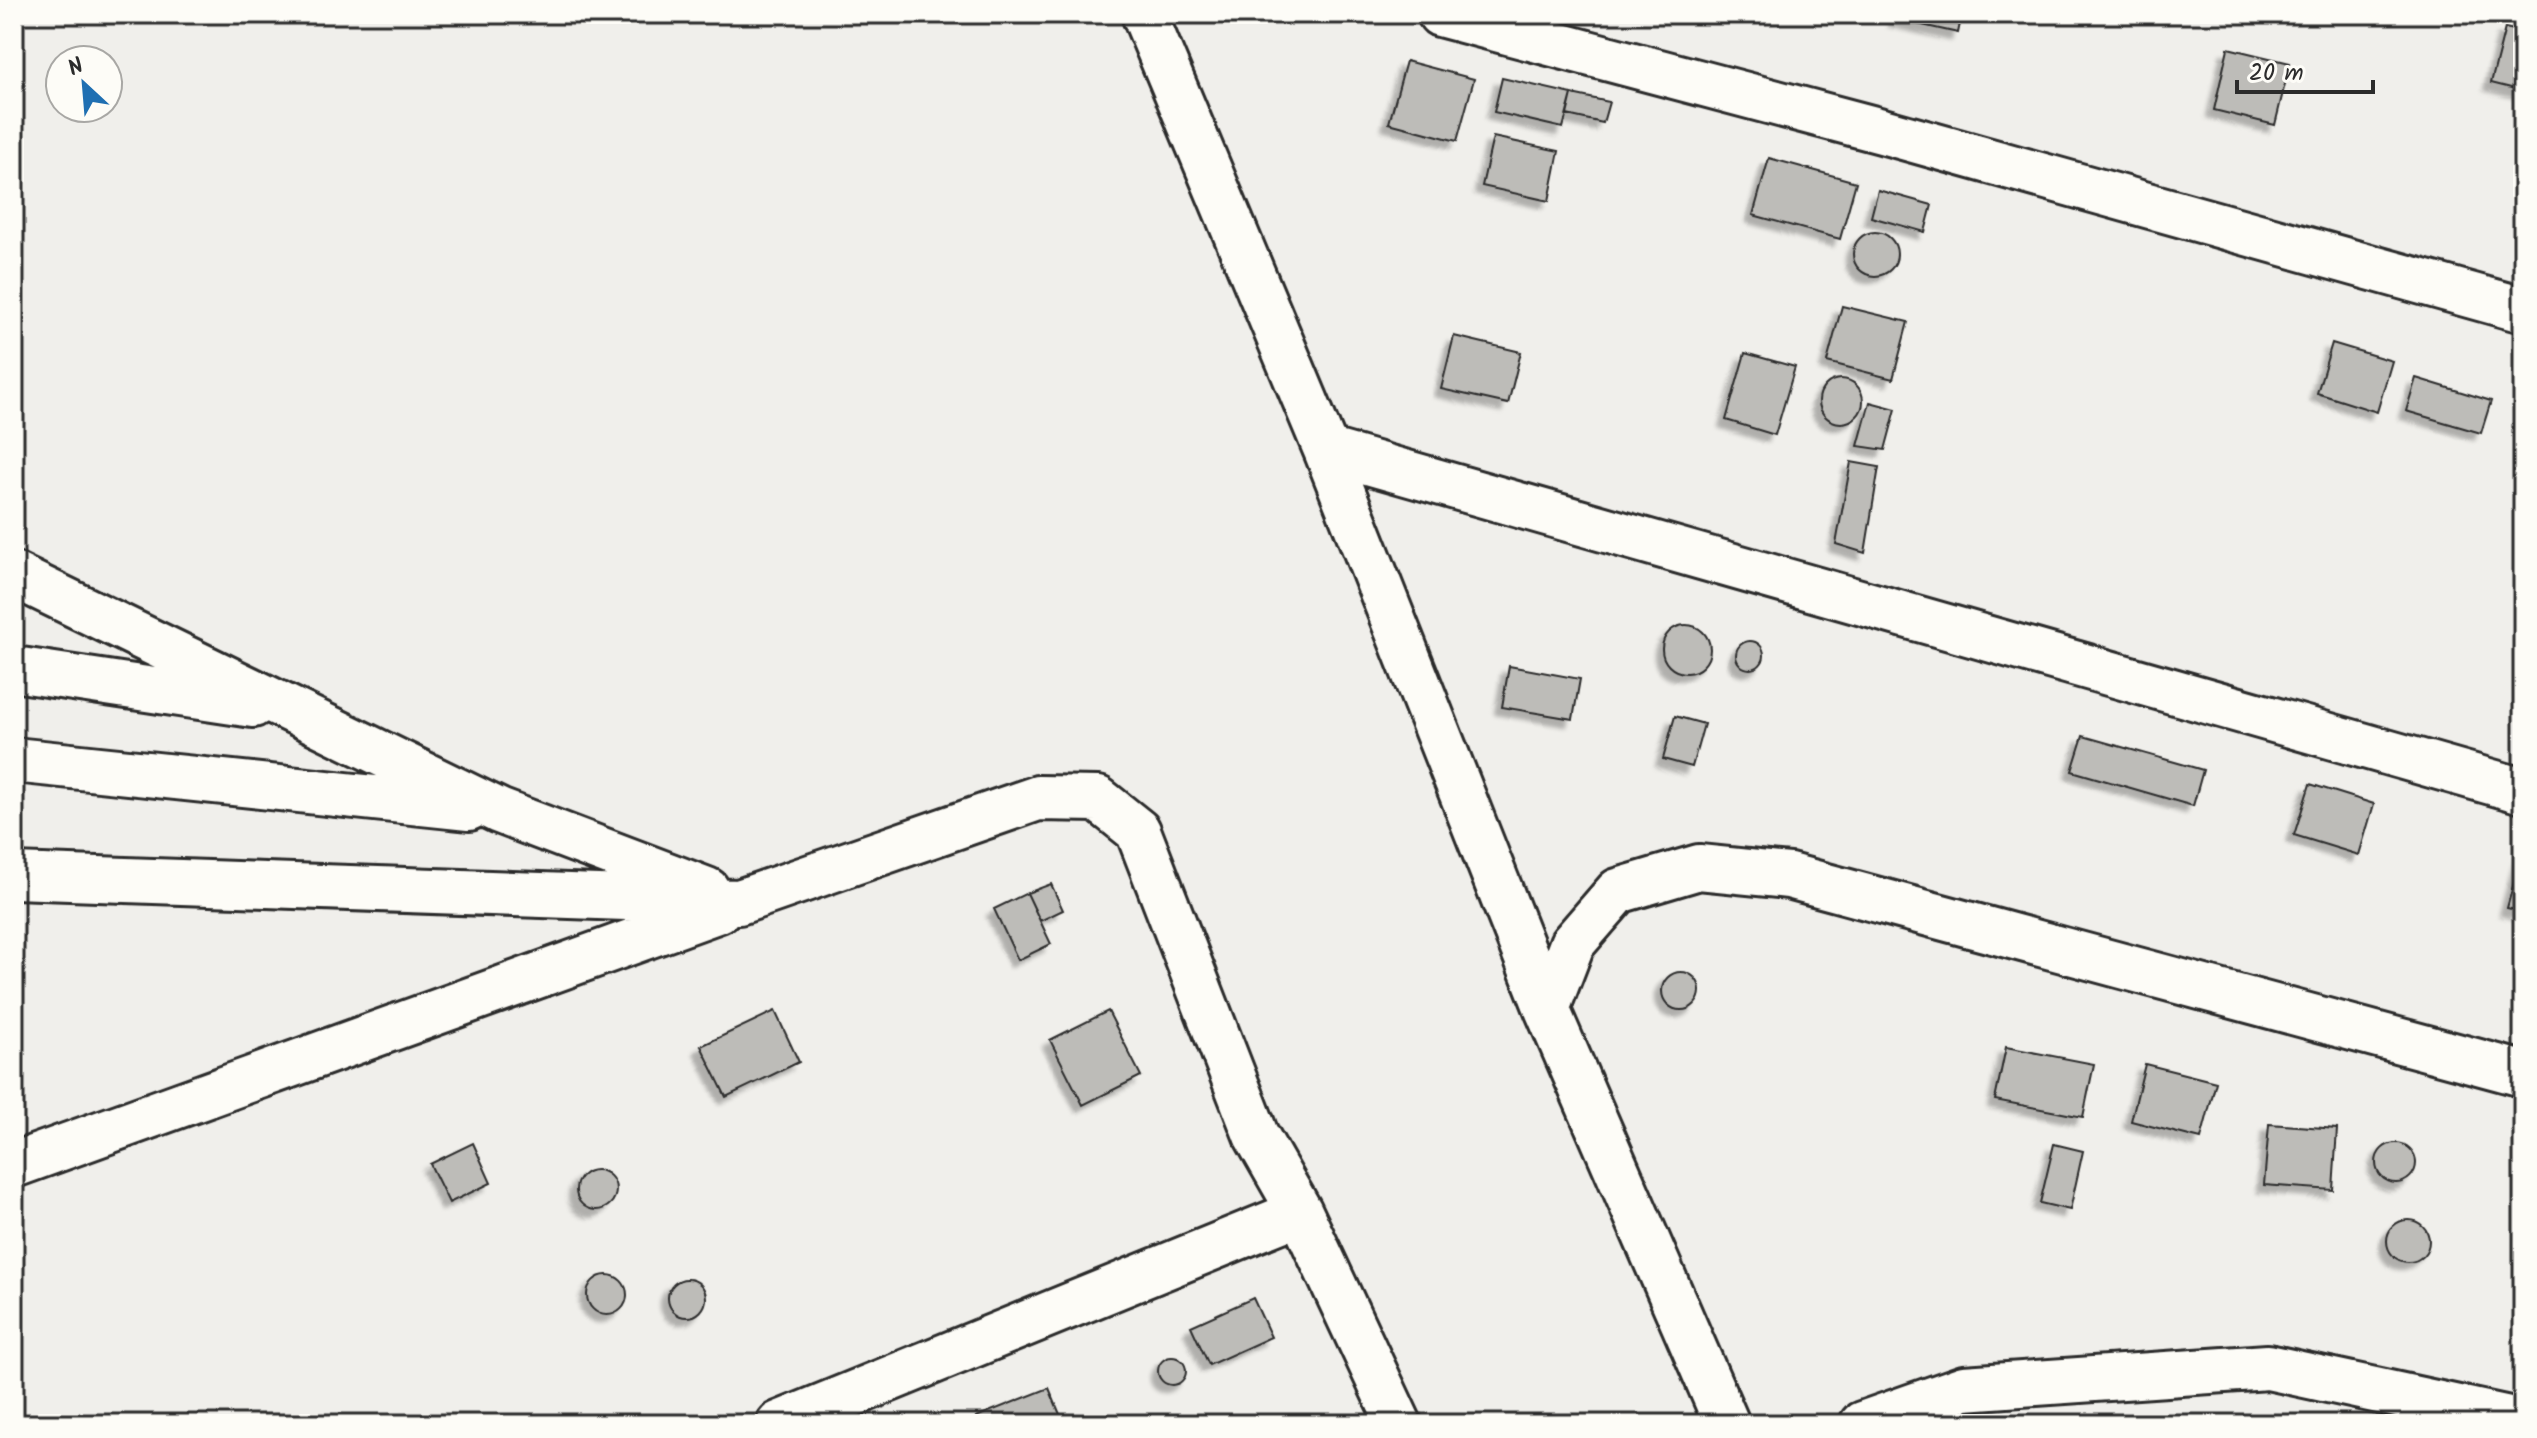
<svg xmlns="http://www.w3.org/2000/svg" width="2537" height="1438" font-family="Kalam,sans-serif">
<defs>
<filter id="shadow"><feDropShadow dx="-7" dy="7" stdDeviation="2" flood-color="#0004"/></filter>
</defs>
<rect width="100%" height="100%" fill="#f0efeb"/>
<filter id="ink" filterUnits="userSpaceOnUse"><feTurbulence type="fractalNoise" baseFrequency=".0125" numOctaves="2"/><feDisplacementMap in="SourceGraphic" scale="16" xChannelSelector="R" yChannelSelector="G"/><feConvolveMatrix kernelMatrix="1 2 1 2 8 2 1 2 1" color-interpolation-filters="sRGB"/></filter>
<g filter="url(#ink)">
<path fill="#bdbcb8" stroke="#2b2b2b" stroke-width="2" filter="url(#shadow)" d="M 1896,14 L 1962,14 L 1958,33 L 1895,19 Z
M 2505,28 L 2523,32 L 2523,91 L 2491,83 Z
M 2228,48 L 2290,63 L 2275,125 L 2214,110 Z
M 1406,61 L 1474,79 L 1457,141 L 1389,123 Z
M 1502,78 L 1572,94 L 1563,128 L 1494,112 Z
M 1572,94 L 1609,102 L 1603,123 L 1567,115 Z
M 1493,137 L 1559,151 L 1549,201 L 1482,186 Z
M 1769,158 L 1856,182 L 1840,239 L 1753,215 Z
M 1878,190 L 1932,205 L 1925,232 L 1871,217 Z
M1853 254a22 22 0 1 1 44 0a22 22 0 1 1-44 0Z
M 1842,306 L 1908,322 L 1893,379 L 1827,362 Z
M 1454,336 L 1521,352 L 1508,404 L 1441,389 Z
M 2332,343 L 2392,361 L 2377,412 L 2317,393 Z
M 1745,353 L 1795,367 L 1775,435 L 1726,420 Z
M 2416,378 L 2491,401 L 2481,433 L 2406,411 Z
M1819 401a22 22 0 1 1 44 0a22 22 0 1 1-44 0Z
M 1870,402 L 1896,409 L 1885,450 L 1858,446 Z
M 1851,462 L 1879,467 L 1865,553 L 1836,544 Z
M1662 649a24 24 0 1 1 48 0a24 24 0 1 1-48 0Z
M1736 655a14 14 0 1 1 28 0a14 14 0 1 1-28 0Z
M 1509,666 L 1580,679 L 1573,719 L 1502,707 Z
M 1675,716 L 1704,724 L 1692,767 L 1663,759 Z
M 2083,736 L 2203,770 L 2193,806 L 2072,771 Z
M 2310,784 L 2374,804 L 2359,855 L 2294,835 Z
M 2523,849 L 2523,912 L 2507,908 Z
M 1051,884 L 1063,910 L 1040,921 L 1027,893 Z
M 1027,893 L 1051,944 L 1018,960 L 994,909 Z
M1662 991a19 19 0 1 1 38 0a19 19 0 1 1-38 0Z
M 775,1011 L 799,1062 L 726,1097 L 701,1046 Z
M 1108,1011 L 1141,1076 L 1083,1105 L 1050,1040 Z
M 2006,1047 L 2094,1064 L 2083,1117 L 1995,1100 Z
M 2145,1064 L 2216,1082 L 2201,1139 L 2131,1121 Z
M 2269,1124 L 2337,1129 L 2333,1190 L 2264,1185 Z
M 473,1143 L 491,1183 L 449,1203 L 430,1164 Z
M2376 1163a20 20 0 1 1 40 0a20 20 0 1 1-40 0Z
M 2054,1144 L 2083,1151 L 2070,1210 L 2040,1203 Z
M576 1190a20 20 0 1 1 40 0a20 20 0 1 1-40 0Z
M2387 1241a21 21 0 1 1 42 0a21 21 0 1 1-42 0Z
M587 1295a20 20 0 1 1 40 0a20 20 0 1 1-40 0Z
M668 1298a19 19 0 1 1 38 0a19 19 0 1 1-38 0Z
M 1253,1298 L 1271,1337 L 1209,1365 L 1191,1326 Z
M1158 1371a14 14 0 1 1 28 0a14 14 0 1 1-28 0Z
M 1049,1388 L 1064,1424 L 979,1424 L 976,1417 Z"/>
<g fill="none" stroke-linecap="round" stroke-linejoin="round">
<g stroke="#2b2b2b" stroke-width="50">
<path id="minor" d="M 1144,14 L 1326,450 L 1547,1009 L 1727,1424
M 1440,14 L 1882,131 L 2523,310
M 1326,450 L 2523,791
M 14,575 L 499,811 L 707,890
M 14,669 L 253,705
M 14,760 L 469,808
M 14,876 L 739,902 L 1038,798 L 1098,799 L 1138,831 L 1256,1135 L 1300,1212 L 1399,1424
M 1547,1009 L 1572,944 L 1618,891 L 1699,867 L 1789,876 L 2523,1074
M 14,1165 L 719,910
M 779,1424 L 1300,1212
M 1862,1424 L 1964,1388 L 2268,1367 L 2523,1422"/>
</g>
<use href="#minor" stroke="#fdfcf7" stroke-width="44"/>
</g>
</g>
<rect width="2537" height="1438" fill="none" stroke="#fdfcf7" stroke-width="48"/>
<rect x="24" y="24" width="2489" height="1390" fill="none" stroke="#2b2b2b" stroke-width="3" filter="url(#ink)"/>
<g transform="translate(84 84) rotate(334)"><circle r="38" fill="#fdfcf7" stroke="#a9a8a5" stroke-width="2"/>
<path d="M0-6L14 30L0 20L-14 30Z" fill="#1f6fb2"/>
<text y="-12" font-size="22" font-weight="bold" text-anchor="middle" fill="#2b2b2b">N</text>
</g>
<path d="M2237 80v12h136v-12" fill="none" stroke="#2b2b2b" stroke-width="4"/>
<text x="2249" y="80" font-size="24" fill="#2b2b2b" stroke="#fdfcf7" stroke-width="6" paint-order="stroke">20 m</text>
</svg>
